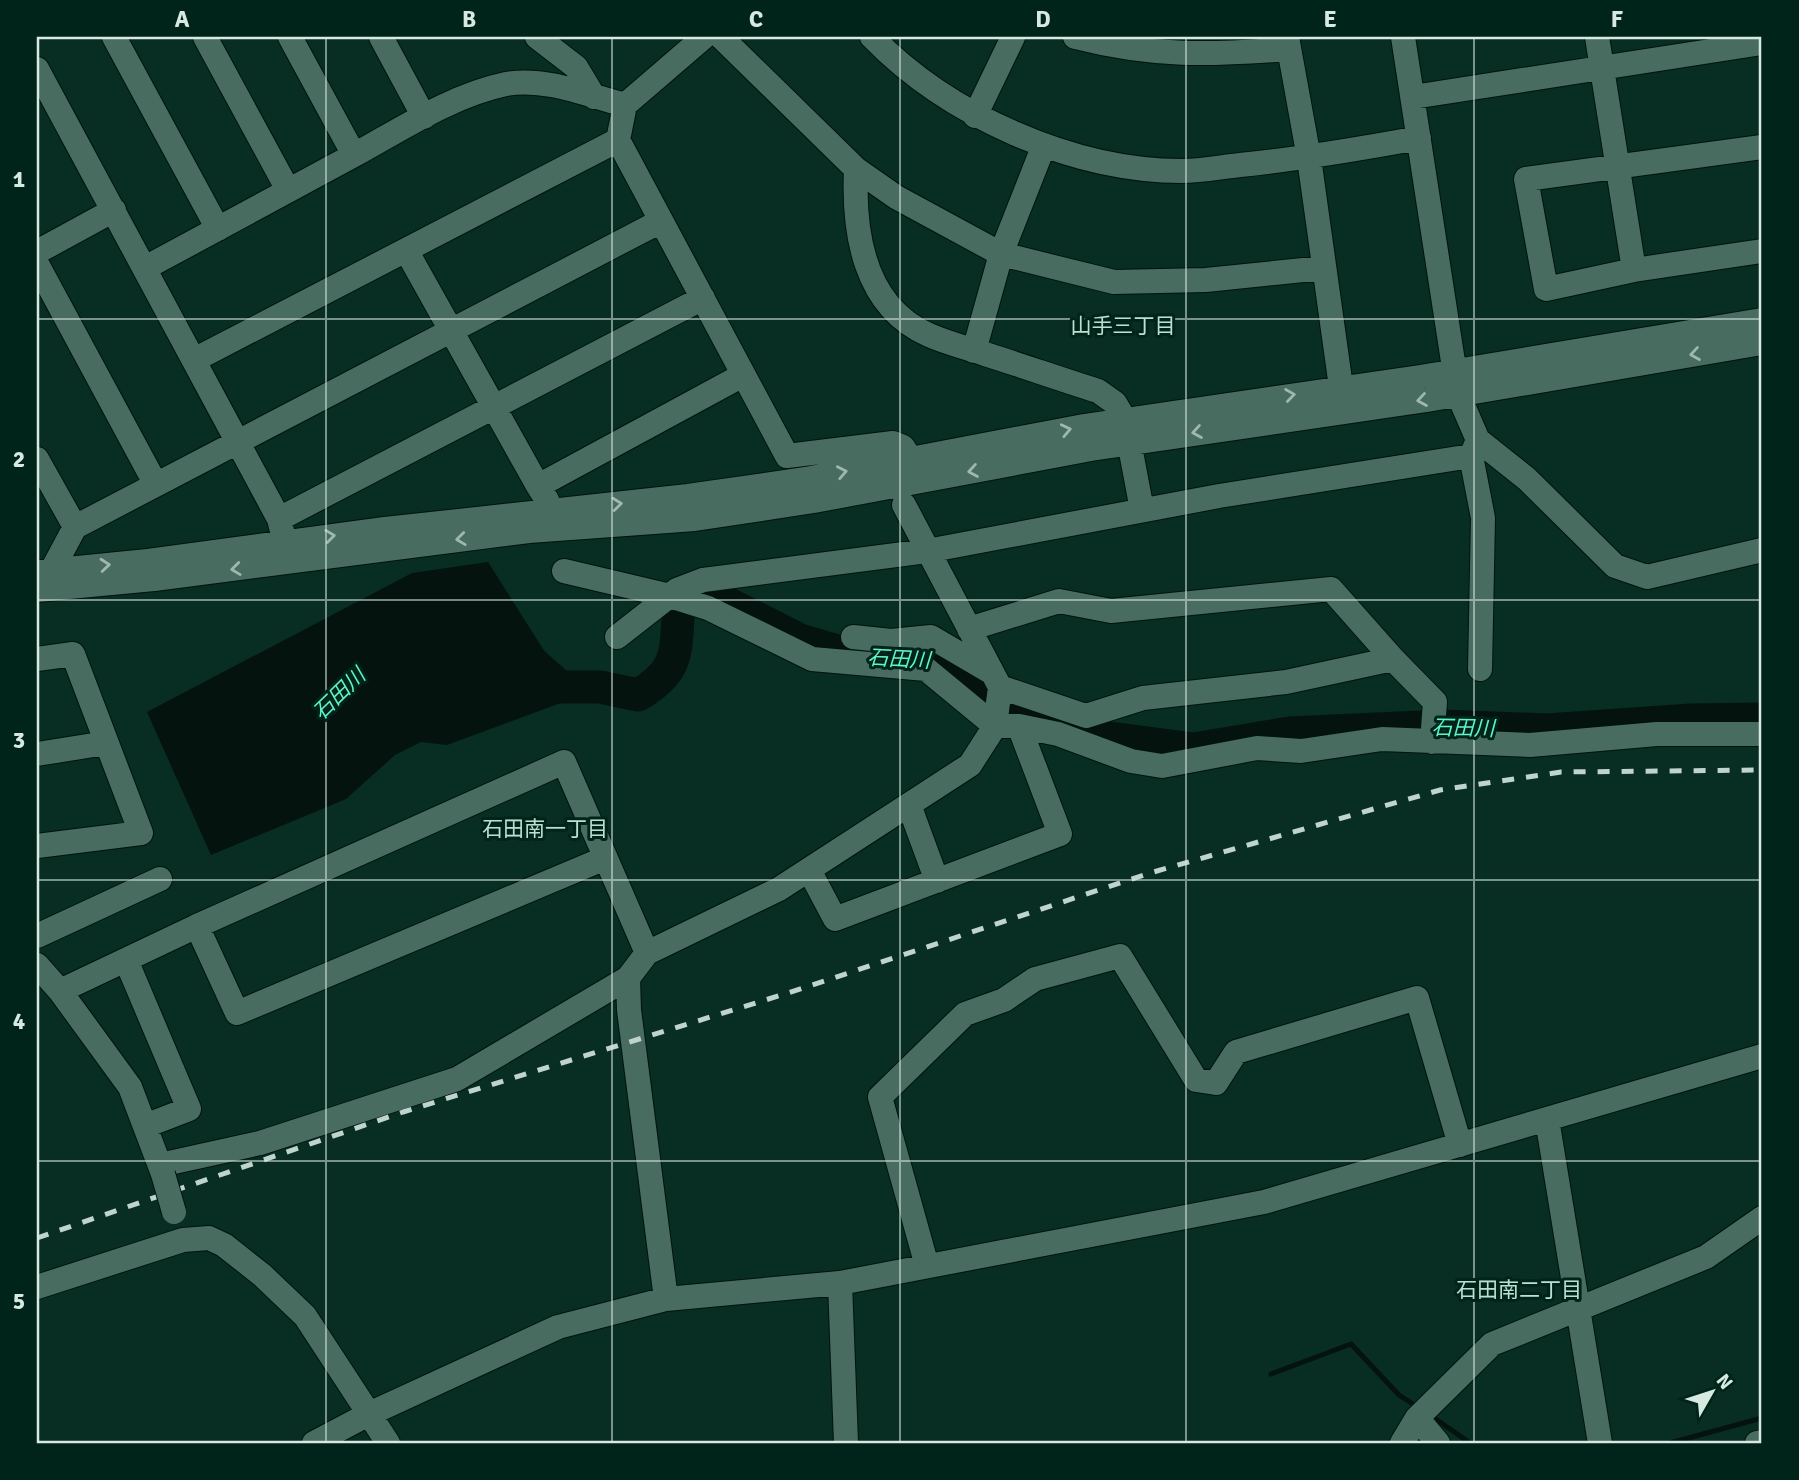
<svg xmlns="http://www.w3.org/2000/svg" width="1799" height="1480" font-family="Signika,'Noto Sans JP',sans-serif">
<rect width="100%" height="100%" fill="#082d23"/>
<path fill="#05130e" d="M 488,562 L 574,698 L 447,745 L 421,742 L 395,755 L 346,799 L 211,855 L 147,712 L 412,573 Z"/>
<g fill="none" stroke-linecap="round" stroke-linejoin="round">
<path stroke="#05130e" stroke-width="5" d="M 1271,1374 L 1351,1344 L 1399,1395 L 1419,1408
M 1430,1415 L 1470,1443
M 1670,1443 L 1762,1418"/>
<path stroke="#05130e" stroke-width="33" d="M 531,661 L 560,687 L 600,687 L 638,695 C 682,669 675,650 679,603 L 709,594 L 800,640 L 855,656 L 937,657 L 981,700 L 1102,737 L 1194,749 L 1290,733 L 1442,726 L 1547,730 L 1691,720 L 1762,719"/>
<g stroke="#00140d" stroke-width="26">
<path id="minor" d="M 114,37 L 218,229
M 205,37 L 288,190
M 290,37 L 354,155
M 381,37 L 424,117
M 537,37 L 576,67 L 594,97
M 704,37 L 625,105 L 618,140 L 787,456 L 893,443 L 903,447 L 910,458
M 721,37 L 856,169 L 896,197 L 1001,254 L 1114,282 L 1206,280 L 1323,268
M 872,37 C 948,115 1072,171 1182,171 C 1201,171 1221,167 1240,165 C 1300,159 1359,149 1419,138
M 1075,37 C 1153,57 1210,55 1289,49
M 1287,37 L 1309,158 L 1341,387
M 1403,37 L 1458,394 L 1478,440 L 1527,479 L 1615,566 L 1647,577 L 1762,550
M 1597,37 L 1634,270
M 37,69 L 279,519 L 288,555
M 1413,97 L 1762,43
M 975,116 L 1013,37
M 1762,147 L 1526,179 L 1546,289 L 1634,270 L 1762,251
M 856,169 C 853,232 864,307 929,335 C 947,343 967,348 985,354 C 1023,366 1060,379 1098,391 L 1115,403 L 1125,420 L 1142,510
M 406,250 L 538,486
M 37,252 L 114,210
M 37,264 L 155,483
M 145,268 C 215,230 286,192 356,154 C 403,128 453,95 506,84 C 546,77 587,95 625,105
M 974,351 L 1001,254 L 1044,145
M 194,360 L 618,140
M 1471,456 L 1483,518 L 1480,669
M 37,459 L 75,527
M 547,500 L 538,486 L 743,375
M 279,519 L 703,298
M 52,570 L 75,527 L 661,221
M 564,571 L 670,596 L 708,608 L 812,659 L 926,669 L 995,726 L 1019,726 L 1058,734 L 1131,761 L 1162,766 L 1257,748 L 1301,751 L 1382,739 L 1530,745 L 1657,734 L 1762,734
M 37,572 L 148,561 L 385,529 L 688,496 L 806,479 L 1084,426 L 1420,377 L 1762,320
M 37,590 L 154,579 L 529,531 L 695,519 L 814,501 L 1091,449 L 1427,400 L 1762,343
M 969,629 L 1059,601 L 1111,611 L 1331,589 L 1393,659 L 1286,682 L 1143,698 L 1086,716 L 1000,687
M 617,637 L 677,590 L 703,580 L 927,551 L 1219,496 L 1471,456 L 1478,440
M 853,637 L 891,641 L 931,637 L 989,671
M 37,659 L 73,654 L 141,833 L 37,846
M 1393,659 L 1435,702 L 1432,742
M 37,754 L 106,743
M 909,805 L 937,881
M 809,870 L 835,919 L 1060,834 L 1019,726
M 197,926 L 237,1013 L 603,859
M 37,936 L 160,879
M 126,960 L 189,1109 L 145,1126
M 37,965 L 60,991 L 130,1087 L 163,1174
M 60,991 L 197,926 L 564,762 L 647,953
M 1547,1119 L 1600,1443
M 160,1165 L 260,1143 L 457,1079 L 628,978
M 927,1266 L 880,1097 L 965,1014 L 1004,1000 L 1035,979 L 1120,956 L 1196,1080 L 1216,1083 L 1236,1052 L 1417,998 L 1460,1145
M 840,1283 L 846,1443
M 37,1287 L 183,1240 L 209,1238 L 224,1245 L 262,1275 L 305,1316 L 388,1443
M 666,1299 L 629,1010 L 628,978 L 647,953 L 779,889 L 970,765 L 995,726 L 1000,687 L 904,505
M 1417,1418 L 1438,1443
M 314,1443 L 367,1415 L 558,1327 L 666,1299 L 840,1283 L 1264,1202 L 1762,1056
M 1402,1443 L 1417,1418 L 1492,1344 L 1706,1257 L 1762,1218
M 1757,1443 L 1762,1442"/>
</g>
<use href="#minor" stroke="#486c5f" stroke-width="24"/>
<path stroke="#bfd4cc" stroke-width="5" stroke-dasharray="12 12" stroke-linecap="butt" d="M 37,1238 L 403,1112 L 788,993 L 1150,873 L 1440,790 L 1561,772 L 1762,770"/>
<g stroke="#00140d" stroke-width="26" stroke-linecap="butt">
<path id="minor-bridge" d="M 163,1174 L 174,1212"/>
</g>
<use href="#minor-bridge" stroke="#486c5f" stroke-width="24"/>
</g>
<defs><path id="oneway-chevron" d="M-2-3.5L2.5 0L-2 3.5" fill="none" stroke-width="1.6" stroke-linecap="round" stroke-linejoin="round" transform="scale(1.75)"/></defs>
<g stroke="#9eb8ae">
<use href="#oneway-chevron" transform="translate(1695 354) rotate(171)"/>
<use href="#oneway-chevron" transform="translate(1290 395) rotate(-8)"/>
<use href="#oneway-chevron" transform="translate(1422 400) rotate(171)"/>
<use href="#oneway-chevron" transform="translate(1066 430) rotate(-12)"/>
<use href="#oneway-chevron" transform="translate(1197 432) rotate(171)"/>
<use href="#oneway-chevron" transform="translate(973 471) rotate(170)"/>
<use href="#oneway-chevron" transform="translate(842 472) rotate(-11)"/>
<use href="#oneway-chevron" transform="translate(617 504) rotate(-6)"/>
<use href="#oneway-chevron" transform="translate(330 536) rotate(-7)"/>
<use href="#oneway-chevron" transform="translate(461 539) rotate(173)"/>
<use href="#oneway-chevron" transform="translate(105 565) rotate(-5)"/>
<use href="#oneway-chevron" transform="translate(236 569) rotate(173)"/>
</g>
<path fill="none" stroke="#d7eae2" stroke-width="2" stroke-opacity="0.55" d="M 326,37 L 326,1443M 612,37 L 612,1443M 900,37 L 900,1443M 1186,37 L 1186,1443M 1474,37 L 1474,1443M 37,319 L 1762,319M 37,600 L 1762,600M 37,880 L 1762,880M 37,1161 L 1762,1161"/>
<g text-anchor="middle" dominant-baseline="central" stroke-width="6" stroke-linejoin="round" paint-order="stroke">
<g font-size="21" fill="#b9e1d2" stroke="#002419">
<text x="1123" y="326">山手三丁目</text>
<text x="545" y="829">石田南一丁目</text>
<text x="1519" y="1290">石田南二丁目</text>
</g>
<g font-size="21" font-style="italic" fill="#5ef5c8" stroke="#002419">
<text transform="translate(899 659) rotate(3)">石田川</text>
<text transform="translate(339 694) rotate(-44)">石田川</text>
<text transform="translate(1463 728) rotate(1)">石田川</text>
</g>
</g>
<rect width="1799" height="1480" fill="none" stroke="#002419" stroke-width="77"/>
<g transform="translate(1712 1392) rotate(51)" stroke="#002419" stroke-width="5" paint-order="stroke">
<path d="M0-5L12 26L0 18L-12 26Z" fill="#d7eae2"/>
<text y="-10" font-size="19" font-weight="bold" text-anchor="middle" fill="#d7eae2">N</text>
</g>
<rect x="38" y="38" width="1722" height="1404" fill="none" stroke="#d7eae2" stroke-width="2.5"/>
<g font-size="23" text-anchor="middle" font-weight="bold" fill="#d7eae2">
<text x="182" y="27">A</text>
<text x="469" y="27">B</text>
<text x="756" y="27">C</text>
<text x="1043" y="27">D</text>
<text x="1330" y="27">E</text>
<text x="1617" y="27">F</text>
<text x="19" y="187">1</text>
<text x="19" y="467">2</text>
<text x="19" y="748">3</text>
<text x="19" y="1029">4</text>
<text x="19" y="1309">5</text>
</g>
</svg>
